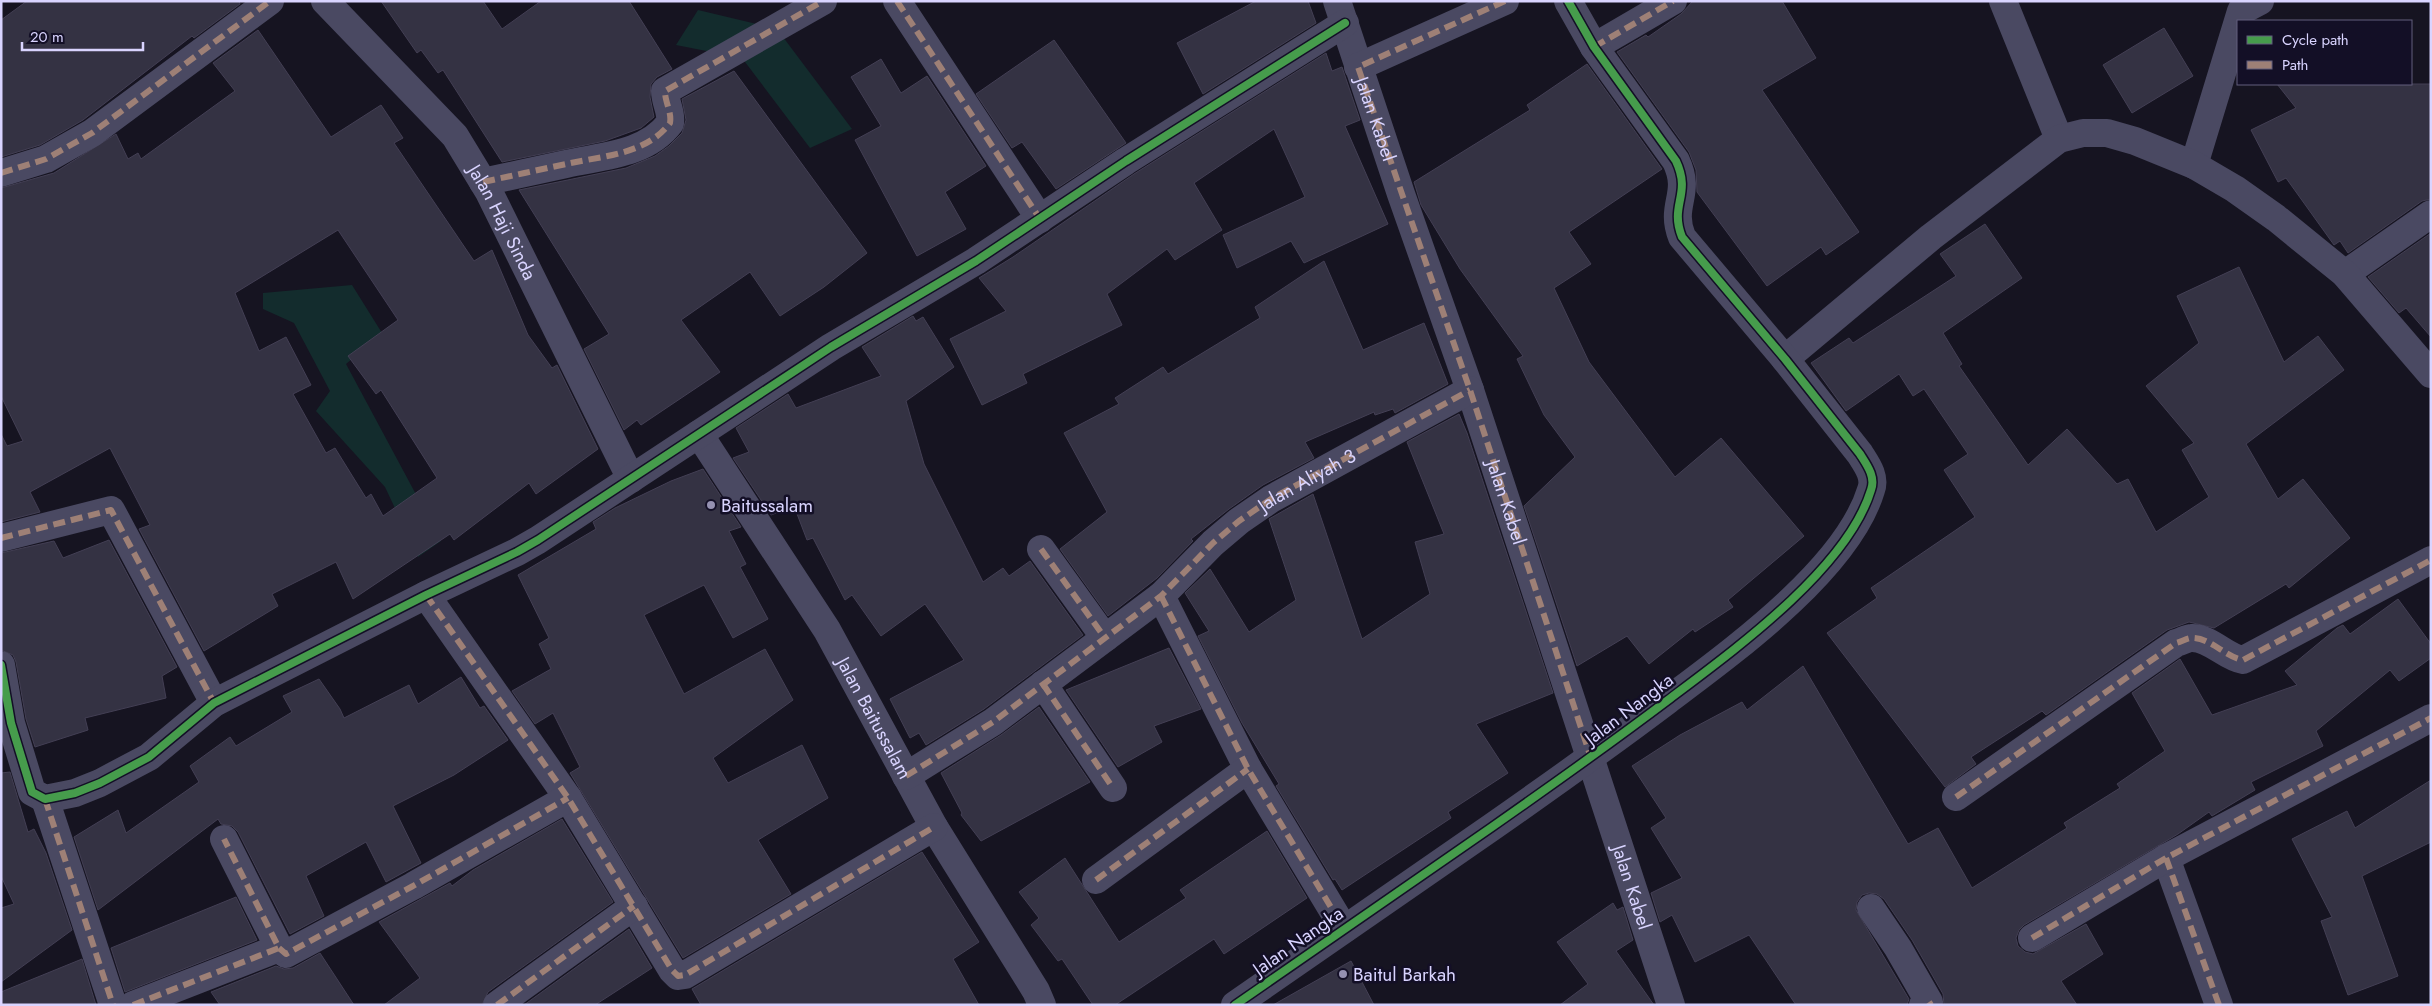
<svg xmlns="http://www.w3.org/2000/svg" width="2432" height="1006" font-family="Jost,sans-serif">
<rect width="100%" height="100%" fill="#161421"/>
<path fill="#132c2d" d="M 698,10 L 777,29 L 852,129 L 810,148 L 742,58 L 676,45 Z
M 352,285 L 382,333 L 346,364 L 441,541 L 418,557 L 385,487 L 316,411 L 330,391 L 294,323 L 263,309 L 263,293 Z"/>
<path fill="#343243" stroke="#433f54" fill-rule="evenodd" d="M 27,1 L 239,1 L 240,4 L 194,38 L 192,36 L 83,120 L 40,145 L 1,157 L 1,20 Z
M 381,1 L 483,1 L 502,29 L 541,1 L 629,1 L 672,69 L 657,77 L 651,84 L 650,97 L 654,117 L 641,128 L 605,141 L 502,162 L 443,70 L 438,73 L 421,50 L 417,53 Z
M 1256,1 L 1308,1 L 1316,23 L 1203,94 L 1177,43 Z
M 1693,1 L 1782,1 L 1816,58 L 1762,90 L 1859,232 L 1826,255 L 1821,247 L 1767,286 L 1697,192 L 1696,170 L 1689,152 L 1617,52 L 1646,35 L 1648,37 L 1681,14 Z
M 2164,28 L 2193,76 L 2132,113 L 2103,65 Z
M 258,30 L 331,137 L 381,105 L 403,138 L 394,143 L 474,261 L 492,250 L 528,335 L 552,368 L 557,365 L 598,449 L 536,494 L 529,483 L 454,540 L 450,534 L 353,599 L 336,562 L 272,594 L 278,606 L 204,651 L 139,529 L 150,525 L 110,448 L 30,492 L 40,512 L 1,522 L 1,434 L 7,446 L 23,441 L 1,396 L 1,188 L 54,173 L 116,134 L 128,159 L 138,153 L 141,159 L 235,91 L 213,63 ZM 338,230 L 398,320 L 348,356 L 376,394 L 381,390 L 437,478 L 383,516 L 371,494 L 366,498 L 335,448 L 326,453 L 293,394 L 311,385 L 286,337 L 259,351 L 235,293 Z
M 1054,40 L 1126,143 L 1056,189 L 1022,142 L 1012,148 L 976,94 Z
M 1326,53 L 1332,71 L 1342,67 L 1360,120 L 1345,126 L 1388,224 L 1304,263 L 1291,241 L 1237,268 L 1223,235 L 1305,197 L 1274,129 L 1194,183 L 1222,230 L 1175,260 L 1167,249 L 1107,294 L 1122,325 L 1023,374 L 1027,383 L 982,405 L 950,339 L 1006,311 L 979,278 L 1013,257 L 1134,174 Z
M 881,59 L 901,93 L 927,76 L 986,166 L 945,192 L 966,229 L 917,256 L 855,140 L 881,126 L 851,77 Z
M 1587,64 L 1662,169 L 1569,232 L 1591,264 L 1554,288 L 1589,362 L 1675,477 L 1721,438 L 1804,536 L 1728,600 L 1733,607 L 1695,632 L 1693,629 L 1649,664 L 1627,636 L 1577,666 L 1524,506 L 1575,457 L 1544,415 L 1517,359 L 1523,356 L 1460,269 L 1421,205 L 1414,182 L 1530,110 L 1527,105 Z
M 734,71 L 867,253 L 824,287 L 780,316 L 750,272 L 681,320 L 720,372 L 641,425 L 637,420 L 624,430 L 584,349 L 609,334 L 519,190 L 626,168 L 655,156 L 669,146 L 682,133 L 686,120 L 682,99 Z
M 2277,84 L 2431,84 L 2431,199 L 2422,201 L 2348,253 L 2340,241 L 2334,245 L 2286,178 L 2278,182 L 2251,130 L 2296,108 Z
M 1985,224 L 2022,278 L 1943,333 L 1962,364 L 1959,366 L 2028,465 L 2067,429 L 2117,484 L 2128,479 L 2156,532 L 2209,497 L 2182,450 L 2194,443 L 2146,386 L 2199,343 L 2177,296 L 2239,267 L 2284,362 L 2318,336 L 2344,370 L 2246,444 L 2278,499 L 2303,479 L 2350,538 L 2289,588 L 2286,584 L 2214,628 L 2189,622 L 2167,630 L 2046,715 L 2042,711 L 1971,757 L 1976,764 L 1945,787 L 1827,633 L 1877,598 L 1871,588 L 1975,517 L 1944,470 L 1968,454 L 1924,389 L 1913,396 L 1899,374 L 1846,411 L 1811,363 L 1849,338 L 1853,343 L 1956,276 L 1940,254 Z
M 2431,233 L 2431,337 L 2406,308 L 2399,313 L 2368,277 Z
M 1324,261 L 1363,350 L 1424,323 L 1448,384 L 1395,413 L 1393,409 L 1375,415 L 1374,412 L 1305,442 L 1314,458 L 1263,485 L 1229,509 L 1191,539 L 1193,541 L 1157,578 L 1108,616 L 1060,549 L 1107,512 L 1064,433 L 1119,404 L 1115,398 L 1163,367 L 1168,374 L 1260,318 L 1255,307 Z
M 913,316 L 916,321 L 923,317 L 954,367 L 906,401 L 924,464 L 983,582 L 1003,568 L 1009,576 L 1030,561 L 1083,635 L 984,709 L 926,745 L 919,733 L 910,738 L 890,699 L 964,660 L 925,604 L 881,636 L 852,595 L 845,600 L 813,538 L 807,540 L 794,506 L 771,515 L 733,458 L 749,452 L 736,428 L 788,394 L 796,408 L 881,376 L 862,347 Z
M 1459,414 L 1467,433 L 1553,693 L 1476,724 L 1508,773 L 1448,812 L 1451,818 L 1342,890 L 1335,879 L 1333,880 L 1276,786 L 1279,784 L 1242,723 L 1198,636 L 1209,631 L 1185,593 L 1210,569 L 1249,632 L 1296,600 L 1269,519 L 1313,494 L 1362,639 L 1430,594 L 1415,542 L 1444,534 L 1407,442 Z
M 703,469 L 741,527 L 729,531 L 746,564 L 740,567 L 768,619 L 733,638 L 704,585 L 644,615 L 684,694 L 765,649 L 793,700 L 713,758 L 728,783 L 802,745 L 828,798 L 758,840 L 791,894 L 683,958 L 570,773 L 580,767 L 553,713 L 535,724 L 512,691 L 551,669 L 539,644 L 549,638 L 518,575 L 596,529 L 593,522 L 615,508 L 671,481 Z
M 109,540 L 177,667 L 162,676 L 166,698 L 85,718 L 88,730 L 35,747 L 26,719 L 16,662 L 13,655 L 1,650 L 1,553 L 54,541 L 63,558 Z
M 2398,599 L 2431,644 L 2431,658 L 2399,681 L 2390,670 L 2316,731 L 2323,746 L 2251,782 L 2255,790 L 2212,816 L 2209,812 L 2178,834 L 2024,925 L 2019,930 L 2016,938 L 2018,946 L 2025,952 L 2033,954 L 2086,924 L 2103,954 L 2061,981 L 2077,1005 L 1944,1005 L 1943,994 L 1912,940 L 1884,899 L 1877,894 L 1869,893 L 1862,895 L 1857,902 L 1856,910 L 1909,999 L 1907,1005 L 1796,1005 L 1749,935 L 1695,962 L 1672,915 L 1660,922 L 1651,893 L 1682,878 L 1651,828 L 1666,818 L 1632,766 L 1680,735 L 1742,702 L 1747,710 L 1803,666 L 1908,844 L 1938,828 L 1972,888 L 2067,828 L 2064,823 L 2120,788 L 2117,784 L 2165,751 L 2132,693 L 2180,659 L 2212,715 L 2297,685 L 2285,671 L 2337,628 L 2343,625 L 2350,634 Z
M 1169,648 L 1201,709 L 1154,726 L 1162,742 L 1118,767 L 1066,690 Z
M 461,677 L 480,708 L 484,706 L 508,740 L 454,775 L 393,806 L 421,863 L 386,882 L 366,842 L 306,876 L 324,916 L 290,934 L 238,832 L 232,826 L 221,824 L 218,819 L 98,910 L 74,837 L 118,810 L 126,833 L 199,782 L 190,766 L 230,737 L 236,746 L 292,712 L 283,696 L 319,679 L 340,709 L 344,718 L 409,685 L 418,704 Z
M 1039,707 L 1090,782 L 981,841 L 961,815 L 962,813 L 941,773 L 1001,735 Z
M 10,772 L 28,832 L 34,829 L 46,853 L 72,930 L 1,982 L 1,908 L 14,904 L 1,876 L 1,773 Z
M 2431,780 L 2431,842 L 2362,876 L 2398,976 L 2348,995 L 2321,921 L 2332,917 L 2292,839 L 2347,811 L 2355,828 Z
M 562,819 L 613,902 L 488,992 L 482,1005 L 384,1005 L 420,978 L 379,922 L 450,883 L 452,886 L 473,870 Z
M 1267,831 L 1307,898 L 1224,954 L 1214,939 L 1115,1005 L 1093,1005 L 1062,959 L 1058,961 L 1031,925 L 1039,918 L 1019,892 L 1065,858 L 1119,942 L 1186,898 L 1180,890 Z
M 922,852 L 979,942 L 953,959 L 979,1005 L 701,1005 L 692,989 Z
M 236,897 L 257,940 L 125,992 L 111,948 Z
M 1613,903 L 1617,910 L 1623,907 L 1633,940 L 1616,951 L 1654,1005 L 1560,1005 L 1588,984 L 1557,942 Z
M 629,929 L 652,968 L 595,1005 L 524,1005 Z
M 320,953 L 354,1005 L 220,1005 L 211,992 L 276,966 L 284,969 L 293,968 Z
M 82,959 L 96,1005 L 1,1005 L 1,992 Z
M 1351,961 L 1374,1005 L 1273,1005 Z"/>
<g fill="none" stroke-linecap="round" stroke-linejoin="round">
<g stroke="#4a4962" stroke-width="28">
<path id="s1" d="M 325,1 L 455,136 L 489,192 L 631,479"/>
<path d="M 897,1 L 1040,219"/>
<path id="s2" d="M 1337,1 L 1401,194 L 1470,390 L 1671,1005"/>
<path d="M 2003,1 L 2059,139"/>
<path d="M 1594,47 L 1673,1"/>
<path d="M 1358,67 L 1505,1"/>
<path d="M 2194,165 L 2241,11 L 2260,1"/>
<path d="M 1,173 L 46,159 L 92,133 L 270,1"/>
<path d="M 483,182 C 511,176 538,170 566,164 C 601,156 646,155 670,123 C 672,112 665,103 665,91 L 823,1"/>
<path d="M 2345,274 L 2431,214"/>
<path d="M 1785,359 L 1931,237 L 2059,139 L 2083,133 L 2107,133 L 2135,141 L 2194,165 L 2235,189 L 2276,218 L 2345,274 L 2431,374"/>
<path id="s3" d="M 699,434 L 827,630 L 934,827 L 1036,991 L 1042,1005"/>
<path d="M 1,538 L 111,510 L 214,703"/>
<path d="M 1041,549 L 1105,638"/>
<path d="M 426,595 L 568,798 L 672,970 L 678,976 L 685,975 L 934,827"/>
<path d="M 1161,596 L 1248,769 L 1344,929"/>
<path d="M 1,665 L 11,723 L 32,792 L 45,799 L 75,793 L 100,783 L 149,757 L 214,703 L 426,595 L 517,552 L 538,540 L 831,347 L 976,261 L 1126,161 L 1345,23"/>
<path d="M 1043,684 L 1113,788"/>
<path id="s4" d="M 906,776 L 993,722 L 1161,596 L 1213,543 L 1239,521 L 1271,499 L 1470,390"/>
<path d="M 1956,797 L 2176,643 C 2181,642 2187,638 2191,638 C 2210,637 2225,657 2243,660 L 2431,560"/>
<path d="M 45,799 L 113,1005"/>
<path d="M 2166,858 L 2219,1005"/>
<path d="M 1096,880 L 1248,769"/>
<path d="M 1871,908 L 1898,948 L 1929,1002 L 1923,1005"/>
<path d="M 2032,938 L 2166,858 L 2431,718"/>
<path d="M 279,948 L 286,954 L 413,886 L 568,798"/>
<path d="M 133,1005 L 279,948 L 224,839"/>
<path d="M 497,1005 L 634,906"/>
<path d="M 1235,1005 C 1321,945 1407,886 1492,827 C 1552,785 1611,743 1668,700 C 1733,651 1847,569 1871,490 C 1876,477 1867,465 1860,454 L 1785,359 L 1682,237 C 1669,204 1692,195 1676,161 L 1594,47 L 1568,1"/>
</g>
<g stroke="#9e8076" stroke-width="6" stroke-dasharray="12 6" stroke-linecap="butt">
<path d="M 897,1 L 1040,219"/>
<path id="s5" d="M 1505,1 L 1358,67 L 1470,390 L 1591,758"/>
<path d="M 1594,47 L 1673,1"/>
<path d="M 1,173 L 46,159 L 92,133 L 270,1"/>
<path d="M 483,182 C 511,176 538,170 566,164 C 601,156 646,155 670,123 C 672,112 665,103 665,91 L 823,1"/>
<path d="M 1,538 L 111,510 L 214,703"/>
<path d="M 1041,549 L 1105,638"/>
<path d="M 426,595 L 568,798 L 672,970 L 678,976 L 685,975 L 934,827"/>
<path d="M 1161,596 L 1248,769 L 1344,929"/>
<path d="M 1043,684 L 1113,788"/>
<path d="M 906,776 L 993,722 L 1161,596 L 1213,543 L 1239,521 L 1271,499 L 1470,390"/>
<path d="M 1956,797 L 2176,643 C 2181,642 2187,638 2191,638 C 2210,637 2225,657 2243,660 L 2431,560"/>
<path d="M 45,799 L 113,1005"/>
<path d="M 2166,858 L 2219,1005"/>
<path d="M 1096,880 L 1248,769"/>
<path d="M 2032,938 L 2166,858 L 2431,718"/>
<path d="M 279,948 L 286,954 L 413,886 L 568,798"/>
<path d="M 1929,1002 L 1931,1005"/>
<path d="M 133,1005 L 279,948 L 224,839"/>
<path d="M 497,1005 L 634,906"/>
</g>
<g stroke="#130f26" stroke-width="11">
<path id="cycleway" d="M 1,665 L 11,723 L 32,792 L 45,799 L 75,793 L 100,783 L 149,757 L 214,703 L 426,595 L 517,552 L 538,540 L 831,347 L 976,261 L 1126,161 L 1345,23
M 1235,1005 C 1321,945 1407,886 1492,827 C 1552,785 1611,743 1668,700 C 1733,651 1847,569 1871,490 C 1876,477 1867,465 1860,454 L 1785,359 L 1682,237 C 1669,204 1692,195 1676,161 L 1594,47 L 1568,1"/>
</g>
<use href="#cycleway" stroke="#469c4c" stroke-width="8"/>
</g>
<g fill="#9591b1" stroke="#130f26" stroke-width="2">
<circle cx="711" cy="505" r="5"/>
<circle cx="1343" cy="974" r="5"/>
</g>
<g text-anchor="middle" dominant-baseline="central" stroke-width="5" stroke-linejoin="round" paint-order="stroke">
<g font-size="19" fill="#d9d4ff" stroke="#130f26">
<text stroke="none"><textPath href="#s5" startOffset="216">Jalan Kabel</textPath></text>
<text stroke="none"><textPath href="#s1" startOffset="286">Jalan Haji Sinda</textPath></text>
<text stroke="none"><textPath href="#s4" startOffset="500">Jalan Aliyah 3</textPath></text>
<text stroke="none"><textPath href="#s5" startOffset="621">Jalan Kabel</textPath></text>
<text transform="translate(1629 709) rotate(-37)">Jalan Nangka</text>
<text stroke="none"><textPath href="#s3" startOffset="334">Jalan Baitussalam</textPath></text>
<text stroke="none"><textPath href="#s2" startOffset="934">Jalan Kabel</textPath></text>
<text transform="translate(1298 941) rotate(-35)">Jalan Nangka</text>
</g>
<g font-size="19" fill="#d9d4ff" stroke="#130f26" text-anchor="start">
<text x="721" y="505">Baitussalam</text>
<text x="1353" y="974">Baitul Barkah</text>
</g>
</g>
<rect width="2432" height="1006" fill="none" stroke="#d9d4ff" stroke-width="5"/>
<rect x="2237" y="20" width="175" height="65" fill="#130f26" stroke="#625e7d"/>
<rect x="2247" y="36" width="25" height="8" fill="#469c4c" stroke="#625e7d"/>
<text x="2282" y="45" font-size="15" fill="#d9d4ff">Cycle path</text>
<rect x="2247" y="61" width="25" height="8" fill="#9e8076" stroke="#625e7d"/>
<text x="2282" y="70" font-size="15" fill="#d9d4ff">Path</text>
<path d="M22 42v8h121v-8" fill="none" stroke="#d9d4ff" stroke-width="2.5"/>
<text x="30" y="42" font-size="15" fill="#d9d4ff" stroke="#130f26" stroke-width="4" paint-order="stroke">20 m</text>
</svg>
